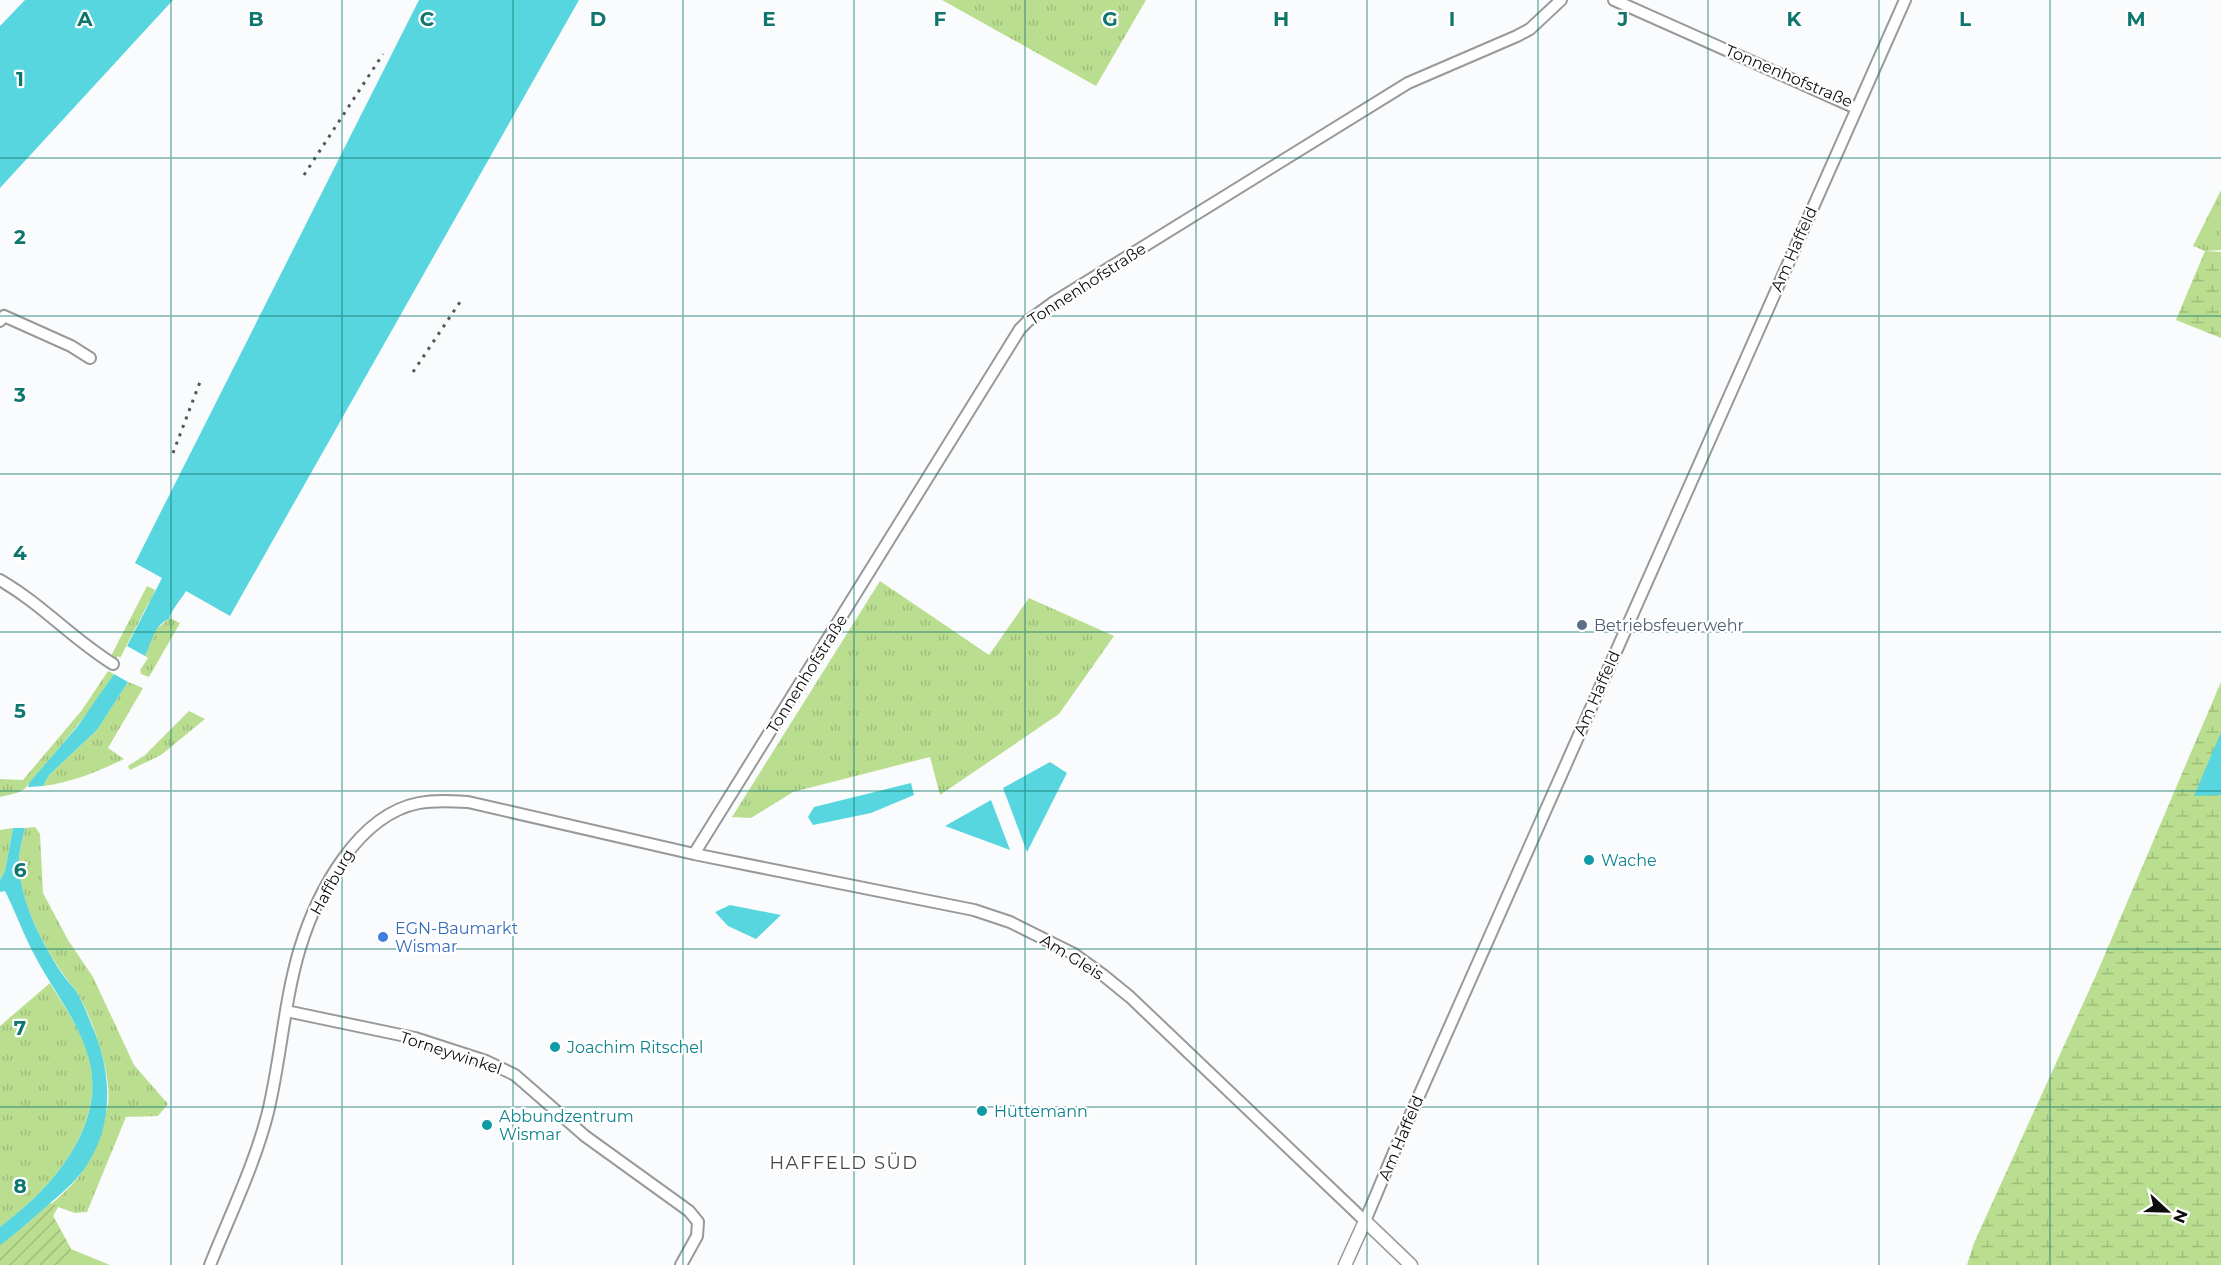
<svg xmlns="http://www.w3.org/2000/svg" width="2221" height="1265" font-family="Montserrat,sans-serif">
<defs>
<pattern id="grass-tufts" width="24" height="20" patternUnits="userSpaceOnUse" patternTransform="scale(1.5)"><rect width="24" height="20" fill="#bade90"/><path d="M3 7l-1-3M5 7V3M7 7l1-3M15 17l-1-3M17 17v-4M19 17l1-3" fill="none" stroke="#9fbd7b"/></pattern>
<pattern id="wetland-marsh" width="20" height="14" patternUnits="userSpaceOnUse" patternTransform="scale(1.5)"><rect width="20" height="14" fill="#bade90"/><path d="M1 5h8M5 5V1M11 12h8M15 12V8" fill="none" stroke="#9fbd7b"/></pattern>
<pattern id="garden-furrows" width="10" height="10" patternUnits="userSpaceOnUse" patternTransform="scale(1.5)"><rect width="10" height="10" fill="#bade90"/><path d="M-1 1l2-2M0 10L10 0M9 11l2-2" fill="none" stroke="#9fbd7b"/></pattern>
</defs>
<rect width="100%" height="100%" fill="#fafbfc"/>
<path fill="url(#grass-tufts)" d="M 942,0 L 1146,0 L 1096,86 Z
M 2221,190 L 2221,250 L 2205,251 L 2193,246 Z
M 880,581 L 989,655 L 1029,598 L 1114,636 L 1059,714 L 940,795 L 930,757 L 793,792 L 751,818 L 732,817 Z
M 147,586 L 155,590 L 151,601 L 149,602 L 120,658 L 118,656 L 116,659 L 111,656 Z
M 170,618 L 180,623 L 149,677 L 141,674 L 140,670 L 148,658 L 145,656 L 154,631 Z
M 108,671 L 114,674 C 89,713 60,748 29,783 C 25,793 11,794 0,797 L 0,779 L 23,780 L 82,710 Z
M 128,682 L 143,688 L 108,748 L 124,759 C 97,772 73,782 43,786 L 49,775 L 97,730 Z
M 189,711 L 205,719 L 161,755 L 130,770 L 128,766 L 145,755 Z
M 35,827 L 40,834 L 43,893 L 68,940 L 93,977 L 134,1065 L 168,1104 L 158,1116 L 126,1117 L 87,1212 L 75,1213 L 58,1207 L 53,1216 L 71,1249 L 110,1265 L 0,1265 L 0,1245 C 20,1230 70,1192 82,1172 C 87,1164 107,1112 108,1104 C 112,1074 92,1016 76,991 C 70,982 62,974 57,965 C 39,937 22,902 19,868 C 18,854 22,841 25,828 Z
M 13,828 L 5,871 L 0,880 L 0,830 Z
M 50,983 C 63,1005 79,1027 87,1052 C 110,1123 53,1188 0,1227 L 0,1026 Z"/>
<path fill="url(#wetland-marsh)" d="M 2205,251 L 2221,252 L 2221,338 L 2176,320 Z
M 2221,682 L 2221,1265 L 1967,1265 L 1974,1243 L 2097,973 Z"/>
<path fill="url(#garden-furrows)" d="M 50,1203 L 57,1206 L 53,1216 L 71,1249 L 65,1265 L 0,1265 L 0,1245 L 19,1231 Z"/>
<path fill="#58d6df" d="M 25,0 L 173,0 L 0,188 L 0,26 Z
M 419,0 L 579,0 L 230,616 L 186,591 C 180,601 172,609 169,619 C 153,626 152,642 145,656 L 127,646 L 162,578 L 135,563 Z
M 114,674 L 128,682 L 97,730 L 49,775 L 43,786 L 28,787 L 29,783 L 77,727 Z
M 2221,732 L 2221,795 L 2194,796 Z
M 1050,762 L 1067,773 L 1027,852 L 1003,788 Z
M 911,783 L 914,795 L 871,813 L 813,825 L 808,817 L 814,807 Z
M 991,800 L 1010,850 L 945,826 Z
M 13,828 L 25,828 C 22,841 18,854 19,868 C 22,902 39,937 57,966 C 62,975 70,983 76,991 C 84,1004 89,1019 95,1033 C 113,1079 113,1131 82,1172 C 72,1185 58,1196 46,1207 C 31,1220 17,1233 0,1245 L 0,1227 C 53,1188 112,1121 86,1050 C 75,1017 52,988 36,958 C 24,936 16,913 5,891 L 0,892 L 0,880 L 5,871 Z
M 730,905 L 781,915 L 756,939 L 728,926 L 715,912 Z"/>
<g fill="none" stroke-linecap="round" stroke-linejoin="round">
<g stroke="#98999a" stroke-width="14">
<path id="minor" d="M 1614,0 L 1856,108
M 0,321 L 4,316 L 71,346 L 90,358
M 0,580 C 43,605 71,638 113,664
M 694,854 L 1020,329 L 1028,321 L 1054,302 L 1408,83 L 1517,36 L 1530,29 L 1561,0
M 286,1011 L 415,1038 L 486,1061 L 515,1075 L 585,1136 L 689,1211 L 698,1222 L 697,1236 L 681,1265
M 210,1265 C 230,1215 255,1164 268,1112 C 281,1058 284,1001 300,948 C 317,893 357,815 419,803 C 435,800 451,801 468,802 L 694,854 L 974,910 L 1010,922 L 1074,954 L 1103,975 L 1130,997 L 1365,1221 L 1394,1152 L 1905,0"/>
</g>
<g stroke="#98999a" stroke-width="15">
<path id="tertiary" d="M 1345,1265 L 1365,1221 L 1411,1265"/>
</g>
<use href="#minor" stroke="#fff" stroke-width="10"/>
<use href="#tertiary" stroke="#fff" stroke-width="12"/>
<path stroke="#555656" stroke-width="3" stroke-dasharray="3 6" stroke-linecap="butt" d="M 304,175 L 383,54
M 413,372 L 462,299
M 173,453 L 200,382"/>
</g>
<path fill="none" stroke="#0f766e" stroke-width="1.5" stroke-opacity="0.55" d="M 171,0 L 171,1265M 342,0 L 342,1265M 513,0 L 513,1265M 683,0 L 683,1265M 854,0 L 854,1265M 1025,0 L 1025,1265M 1196,0 L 1196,1265M 1367,0 L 1367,1265M 1538,0 L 1538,1265M 1708,0 L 1708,1265M 1879,0 L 1879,1265M 2050,0 L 2050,1265M 0,158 L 2221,158M 0,316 L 2221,316M 0,474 L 2221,474M 0,632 L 2221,632M 0,791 L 2221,791M 0,949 L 2221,949M 0,1107 L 2221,1107"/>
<circle fill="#5c6f8a" stroke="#fff" stroke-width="2" cx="1582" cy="625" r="6"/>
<g fill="#0f9aa8" stroke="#fff" stroke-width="2">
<circle cx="1589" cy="860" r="6"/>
<circle cx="555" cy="1047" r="6"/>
<circle cx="982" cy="1111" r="6"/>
<circle cx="487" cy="1125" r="6"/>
</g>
<circle fill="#3f7fe0" stroke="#fff" stroke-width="2" cx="383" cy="937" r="6"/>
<g text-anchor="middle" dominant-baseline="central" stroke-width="4.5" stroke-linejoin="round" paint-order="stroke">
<g font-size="16" fill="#0d0d0d" stroke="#fff">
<text transform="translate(1789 76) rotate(23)">Tonnenhofstraße</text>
<text transform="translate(1794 249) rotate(-66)">Am Haffeld</text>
<text transform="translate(1087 284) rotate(-33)">Tonnenhofstraße</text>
<text transform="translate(807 674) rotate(-58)">Tonnenhofstraße</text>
<text transform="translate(1597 693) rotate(-66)">Am Haffeld</text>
<text transform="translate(332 882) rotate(-61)">Haffburg</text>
<text transform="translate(1072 957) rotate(32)">Am Gleis</text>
<text transform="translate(451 1053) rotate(18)">Torneywinkel</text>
<text transform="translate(1401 1138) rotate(-67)">Am Haffeld</text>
</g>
<g font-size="16" fill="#4e5e75" stroke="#fff" text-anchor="start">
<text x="1594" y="625">Betriebsfeuerwehr</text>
</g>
<g font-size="16" fill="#0d838f" stroke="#fff" text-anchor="start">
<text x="1601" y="860">Wache</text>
<text x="567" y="1047">Joachim Ritschel</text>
<text x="994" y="1111">Hüttemann</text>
<text x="499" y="1116">Abbundzentrum<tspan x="499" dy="18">Wismar</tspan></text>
</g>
<g font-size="16" fill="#366cbe" stroke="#fff" text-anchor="start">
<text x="395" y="928">EGN-Baumarkt<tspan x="395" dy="18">Wismar</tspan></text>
</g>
<g font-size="18" letter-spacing="1.5" fill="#464747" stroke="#fff">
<text x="844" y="1163">HAFFELD SÜD</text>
</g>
</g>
<g font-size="20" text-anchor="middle" font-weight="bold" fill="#0f766e" stroke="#fff" stroke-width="4.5" stroke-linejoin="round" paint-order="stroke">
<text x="85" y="26">A</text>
<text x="256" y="26">B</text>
<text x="427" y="26">C</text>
<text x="598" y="26">D</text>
<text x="769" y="26">E</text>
<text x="940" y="26">F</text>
<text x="1110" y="26">G</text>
<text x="1281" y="26">H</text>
<text x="1452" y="26">I</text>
<text x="1623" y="26">J</text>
<text x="1794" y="26">K</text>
<text x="1965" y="26">L</text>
<text x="2136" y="26">M</text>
<text x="20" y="86">1</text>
<text x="20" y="244">2</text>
<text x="20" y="402">3</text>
<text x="20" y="560">4</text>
<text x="20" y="718">5</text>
<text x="20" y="877">6</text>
<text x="20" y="1035">7</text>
<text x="20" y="1193">8</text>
</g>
<g transform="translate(2167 1211) rotate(112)" stroke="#ffffff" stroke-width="4.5" paint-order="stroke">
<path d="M0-4.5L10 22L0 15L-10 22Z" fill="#0d0d0d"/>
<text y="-9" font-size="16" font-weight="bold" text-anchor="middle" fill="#0d0d0d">N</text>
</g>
</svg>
